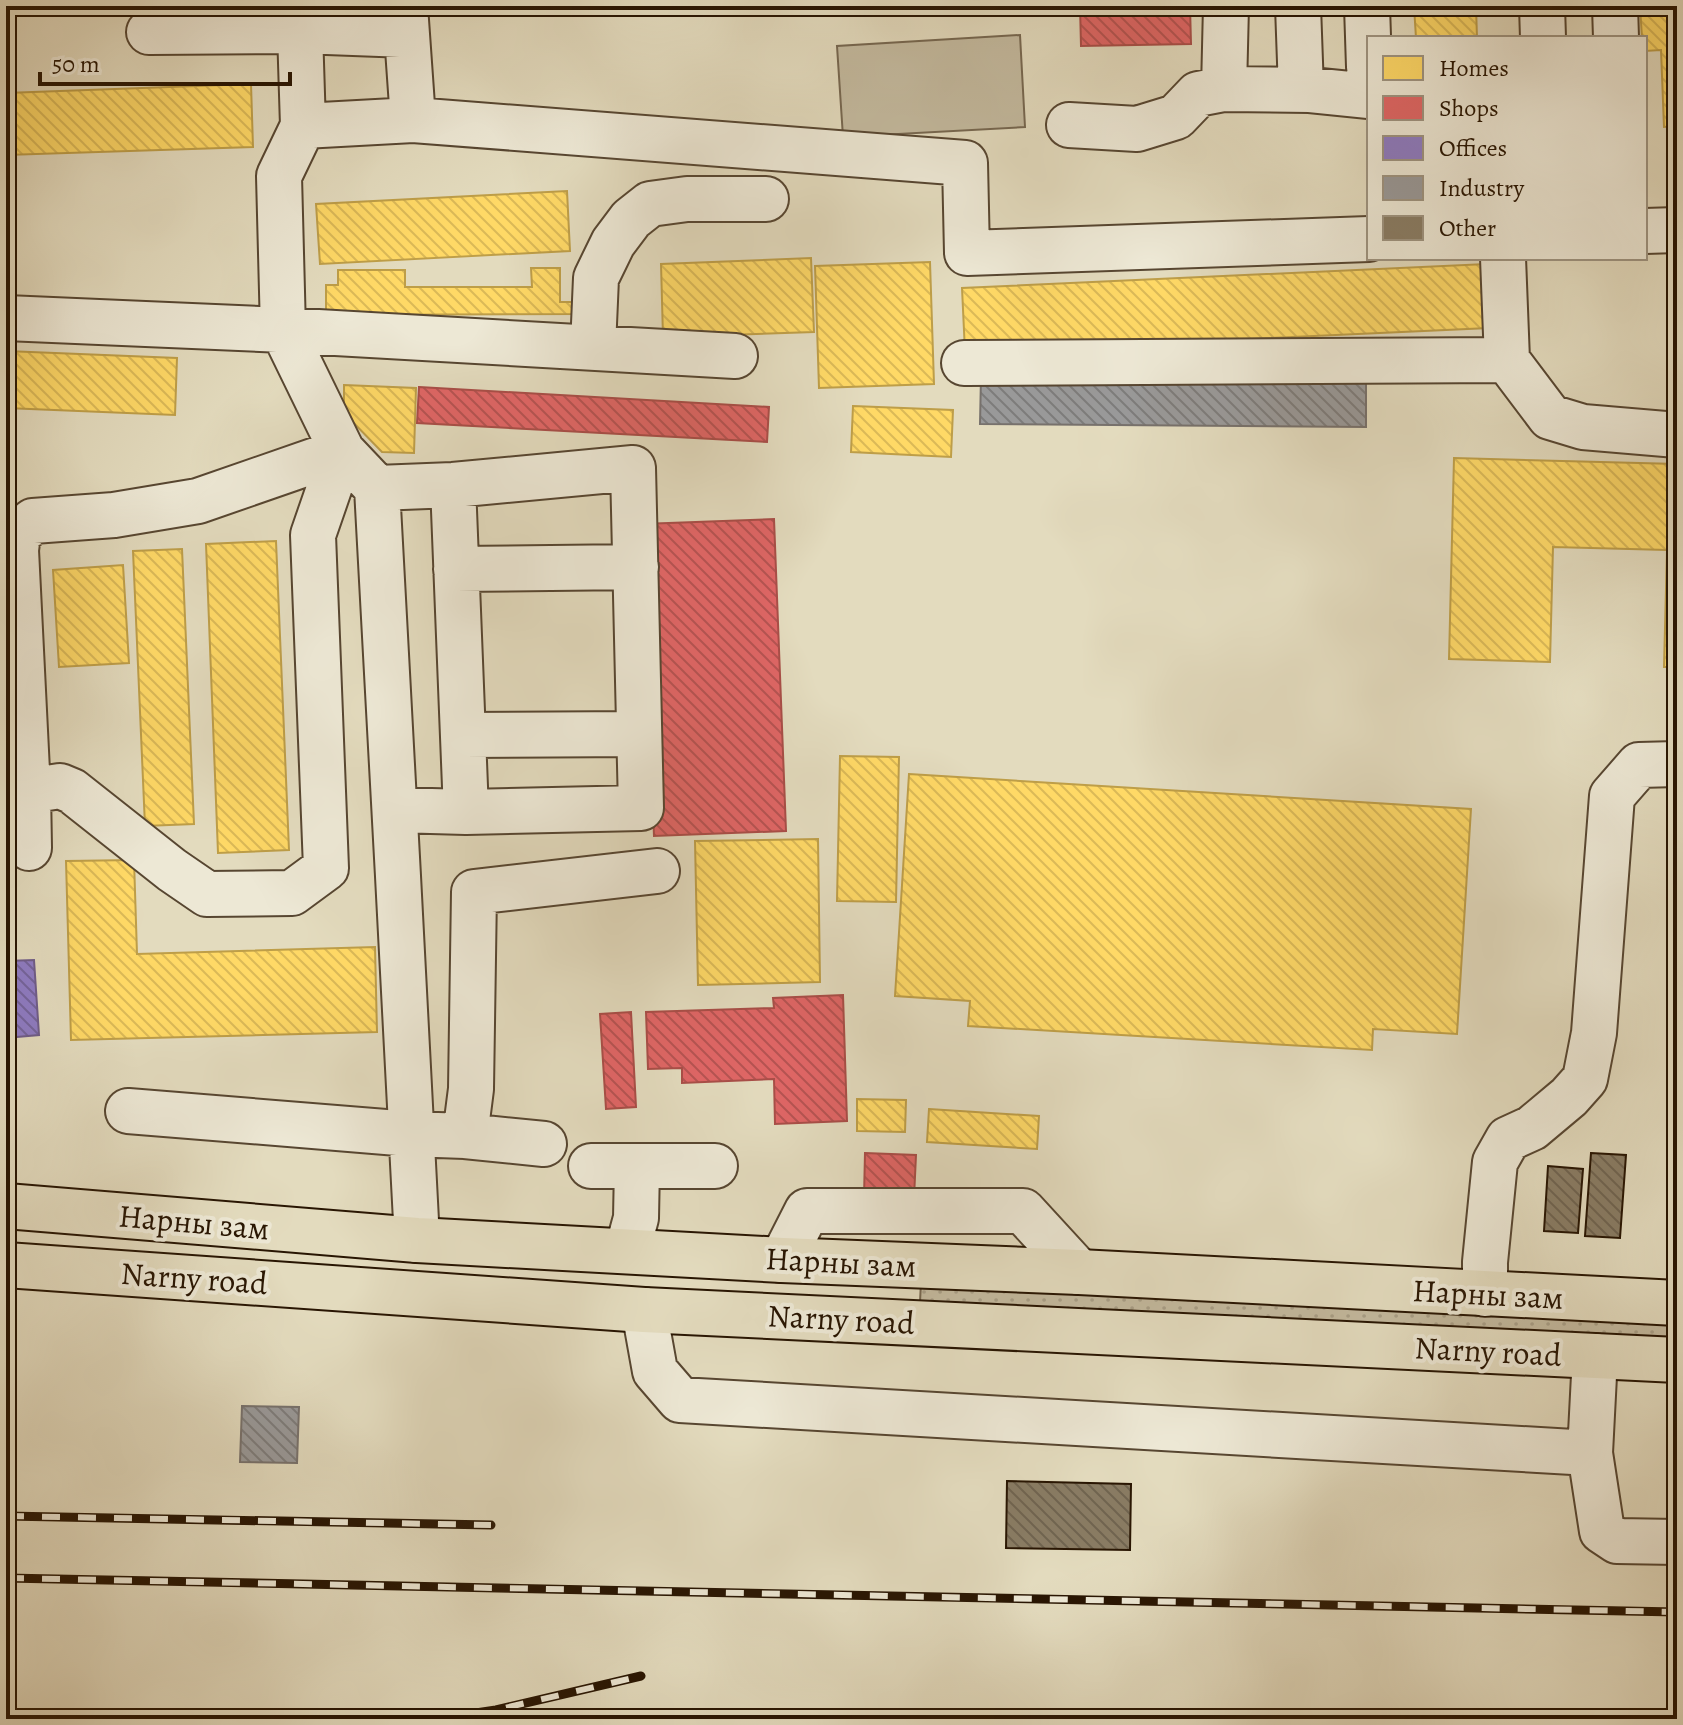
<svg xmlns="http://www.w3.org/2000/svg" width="1683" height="1725" font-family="Alegreya,serif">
<defs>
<pattern id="grass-dots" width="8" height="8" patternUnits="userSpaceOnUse" patternTransform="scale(2)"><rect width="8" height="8" fill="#c3b99e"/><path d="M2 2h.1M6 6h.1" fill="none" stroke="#a89e86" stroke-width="1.8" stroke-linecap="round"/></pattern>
<pattern id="homes-back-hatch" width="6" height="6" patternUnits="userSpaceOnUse" patternTransform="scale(2)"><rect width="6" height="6" fill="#ffd966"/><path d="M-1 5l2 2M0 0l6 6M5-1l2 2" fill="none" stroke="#dbb957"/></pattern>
<pattern id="shops-back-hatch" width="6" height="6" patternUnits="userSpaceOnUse" patternTransform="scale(2)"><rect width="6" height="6" fill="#e06666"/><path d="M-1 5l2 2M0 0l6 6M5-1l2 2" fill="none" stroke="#b65352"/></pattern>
<pattern id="offices-back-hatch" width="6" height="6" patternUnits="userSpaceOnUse" patternTransform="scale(2)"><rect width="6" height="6" fill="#8e7cc3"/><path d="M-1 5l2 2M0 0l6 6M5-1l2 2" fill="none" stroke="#74649c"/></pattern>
<pattern id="industry-back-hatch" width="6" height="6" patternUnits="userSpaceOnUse" patternTransform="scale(2)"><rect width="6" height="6" fill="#999"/><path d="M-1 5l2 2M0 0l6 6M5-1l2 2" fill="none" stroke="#7d7c7b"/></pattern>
<pattern id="building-back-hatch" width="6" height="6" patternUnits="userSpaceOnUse" patternTransform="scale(2)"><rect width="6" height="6" fill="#897c64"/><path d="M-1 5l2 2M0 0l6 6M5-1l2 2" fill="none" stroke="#706450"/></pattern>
</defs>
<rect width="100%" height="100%" fill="#e3dbbe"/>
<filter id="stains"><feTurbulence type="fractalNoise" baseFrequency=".0025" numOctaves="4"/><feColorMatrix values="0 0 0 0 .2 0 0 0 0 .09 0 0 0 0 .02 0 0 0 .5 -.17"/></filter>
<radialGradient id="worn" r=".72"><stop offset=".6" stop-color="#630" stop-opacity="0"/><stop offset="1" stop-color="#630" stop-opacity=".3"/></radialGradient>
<path fill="url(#grass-dots)" stroke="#766750" stroke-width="2" d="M 921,1282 L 1677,1321 L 1677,1341 L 920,1302 Z"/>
<path fill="#c3b99e" stroke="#766750" stroke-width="2" d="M 1020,35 L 1025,127 L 843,137 L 837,46 Z"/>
<path fill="url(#homes-back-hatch)" stroke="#be9e48" stroke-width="2" d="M 1414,6 L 1476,6 L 1477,38 L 1416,38 Z
M 1640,6 L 1677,6 L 1677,126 L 1664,127 L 1661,50 L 1645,51 L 1645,38 L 1642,38 Z
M 251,84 L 253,147 L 6,155 L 6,93 Z
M 567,191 L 570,251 L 320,264 L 316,204 Z
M 811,258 L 814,332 L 663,337 L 661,264 Z
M 930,262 L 934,384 L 819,388 L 815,266 Z
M 1486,264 L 1489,328 L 965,352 L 962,288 Z
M 531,268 L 560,268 L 560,302 L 579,302 L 579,314 L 326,315 L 326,285 L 338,285 L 338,270 L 405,270 L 405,287 L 532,287 Z
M 6,351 L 177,358 L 175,415 L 6,408 Z
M 344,385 L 416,388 L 414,453 L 382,452 L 344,413 Z
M 853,406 L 953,410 L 951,457 L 851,452 Z
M 1454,458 L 1677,464 L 1677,667 L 1664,667 L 1667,550 L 1553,547 L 1550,662 L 1449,659 Z
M 276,541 L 289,850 L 218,853 L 206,544 Z
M 182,549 L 194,824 L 145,826 L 133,551 Z
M 123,565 L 129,663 L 59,667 L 53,570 Z
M 840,756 L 899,757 L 896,902 L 837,901 Z
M 909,774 L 1471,809 L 1457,1034 L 1373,1029 L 1372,1050 L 968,1026 L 970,1001 L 895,996 Z
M 818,839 L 820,982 L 698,985 L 695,841 Z
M 134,860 L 137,954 L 375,947 L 377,1032 L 71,1040 L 66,861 Z
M 857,1099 L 906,1100 L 905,1132 L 857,1131 Z
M 929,1109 L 1039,1116 L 1037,1149 L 927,1142 Z"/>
<path fill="url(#shops-back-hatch)" stroke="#a94e48" stroke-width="2" d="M 1080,6 L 1190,6 L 1191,44 L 1081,46 Z
M 419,387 L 769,407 L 767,442 L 417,423 Z
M 774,519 L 786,831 L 654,836 L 642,524 Z
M 843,995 L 847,1121 L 775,1124 L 774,1079 L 682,1083 L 682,1068 L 648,1069 L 646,1012 L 774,1008 L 773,998 Z
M 631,1012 L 636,1107 L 606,1109 L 600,1014 Z
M 865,1153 L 916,1155 L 914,1198 L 864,1197 Z"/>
<path fill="url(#offices-back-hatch)" stroke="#6f5d89" stroke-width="2" d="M 34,960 L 39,1035 L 6,1038 L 6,961 Z"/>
<path fill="url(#industry-back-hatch)" stroke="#77716c" stroke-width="2" d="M 981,376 L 1366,378 L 1366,427 L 980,424 Z
M 242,1406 L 299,1407 L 297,1463 L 240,1462 Z
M 676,1710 L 962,1719 L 675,1719 Z"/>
<path fill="url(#building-back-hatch)" stroke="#281502" stroke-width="2" d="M 1591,1153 L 1626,1155 L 1620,1238 L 1585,1236 Z
M 1548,1166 L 1583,1169 L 1578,1233 L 1544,1231 Z
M 1007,1481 L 1131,1484 L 1130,1550 L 1006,1548 Z"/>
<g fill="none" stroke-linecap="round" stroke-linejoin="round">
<g stroke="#574631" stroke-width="48">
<path id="minor" d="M 405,6 L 413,120 L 965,163 L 967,253 L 1369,239
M 1298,6 L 1301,90
M 1367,6 L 1369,67
M 1542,6 L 1543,38
M 1615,6 L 1616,38
M 300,31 L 303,126
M 149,32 L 300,31 L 407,35
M 1224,89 L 1226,6
M 1069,125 L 1137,129 L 1176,117 L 1198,94 L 1224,89 L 1310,90 L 1369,96
M 1645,231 L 1677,230
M 6,318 L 283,330 L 279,176 L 303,126 L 413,120
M 593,347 L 596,278 L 613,243 L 631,219 L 650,204 L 687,199 L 766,199
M 1507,360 L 1550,417 L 1583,427 L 1677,435
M 964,363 L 1507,360 L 1503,258
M 453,485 L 466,812
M 377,488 L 453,485 L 633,468 L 641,808 L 466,812 L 396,810
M 456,569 L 636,567
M 463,735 L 639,734
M 28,791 L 60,786 L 72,791 L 172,870 L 207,894 L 292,893 L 326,868 L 313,535 L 342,451
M 29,848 L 28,791 L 16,550 L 18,534 L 33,521 L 114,515 L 198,501 L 342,451
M 128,1111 L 410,1134 L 465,1136 L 471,1089 L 474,892 L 657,871
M 465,1136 L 544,1144
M 591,1166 L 637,1166
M 417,1240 C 403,989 392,739 377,488 L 342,451 L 283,330 L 735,356
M 627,1251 L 636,1218 L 637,1166 L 715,1166
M 782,1260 L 807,1211 L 1023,1211 L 1079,1272
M 1485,1294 L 1485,1262 L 1495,1162 L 1508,1139 L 1532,1128 L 1569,1097 L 1585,1079 L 1594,1033 L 1612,796 L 1639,765 L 1677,764
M 644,1310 L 655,1371 L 680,1400 L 1590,1453
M 1595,1356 L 1590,1453 L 1602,1531 L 1617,1541 L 1677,1542"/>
</g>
<g stroke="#281502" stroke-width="48">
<path id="major" d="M 6,1206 L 417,1240 L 782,1260 L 1079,1272 L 1677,1303
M 6,1265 L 644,1310 L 1677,1360"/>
</g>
<use href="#minor" stroke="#ede8d5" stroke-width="44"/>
<use href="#major" stroke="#e3dbbe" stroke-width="44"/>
<g stroke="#281502" stroke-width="9">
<path id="rail" d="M 6,1516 L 491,1525
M 6,1578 L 1677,1612
M 435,1719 L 496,1710 L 641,1676"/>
</g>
<use href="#rail" stroke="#ede8d5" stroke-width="6" stroke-dasharray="18" stroke-linecap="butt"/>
</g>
<g text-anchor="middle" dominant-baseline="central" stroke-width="8" stroke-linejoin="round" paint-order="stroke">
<g font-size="32" fill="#281502" stroke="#ede8d5">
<text transform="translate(194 1222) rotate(5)">Нарны зам</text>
<text transform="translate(841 1262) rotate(3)">Нарны зам</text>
<text transform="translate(194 1278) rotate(4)">Narny road</text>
<text transform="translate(1488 1294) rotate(3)">Нарны зам</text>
<text transform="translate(841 1319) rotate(3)">Narny road</text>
<text transform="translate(1488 1351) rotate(3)">Narny road</text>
</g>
</g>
<rect width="1683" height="1725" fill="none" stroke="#e3dbbe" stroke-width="32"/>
<rect x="8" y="8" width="1667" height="1709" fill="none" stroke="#281502" stroke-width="4"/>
<rect x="16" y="16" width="1651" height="1693" fill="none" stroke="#281502" stroke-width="2"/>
<rect x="1367" y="36" width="280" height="224" fill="#ede8d5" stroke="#9e9481" stroke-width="2"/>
<rect x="1383" y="56" width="40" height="24" fill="#ffd966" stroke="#9e9481" stroke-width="2"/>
<text x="1439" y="76" font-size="24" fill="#281502">Homes</text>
<rect x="1383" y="96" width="40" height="24" fill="#e06666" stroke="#9e9481" stroke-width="2"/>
<text x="1439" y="116" font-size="24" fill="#281502">Shops</text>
<rect x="1383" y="136" width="40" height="24" fill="#8e7cc3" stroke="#9e9481" stroke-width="2"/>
<text x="1439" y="156" font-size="24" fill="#281502">Offices</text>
<rect x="1383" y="176" width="40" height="24" fill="#999999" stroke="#9e9481" stroke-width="2"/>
<text x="1439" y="196" font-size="24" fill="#281502">Industry</text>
<rect x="1383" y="216" width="40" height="24" fill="#897c64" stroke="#9e9481" stroke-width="2"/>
<text x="1439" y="236" font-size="24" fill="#281502">Other</text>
<path d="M40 72v12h250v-12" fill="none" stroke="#281502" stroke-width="4"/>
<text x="52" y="72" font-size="24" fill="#281502" stroke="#ede8d5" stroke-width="6" paint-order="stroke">50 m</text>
<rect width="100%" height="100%" filter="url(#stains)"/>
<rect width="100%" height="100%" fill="url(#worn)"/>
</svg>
